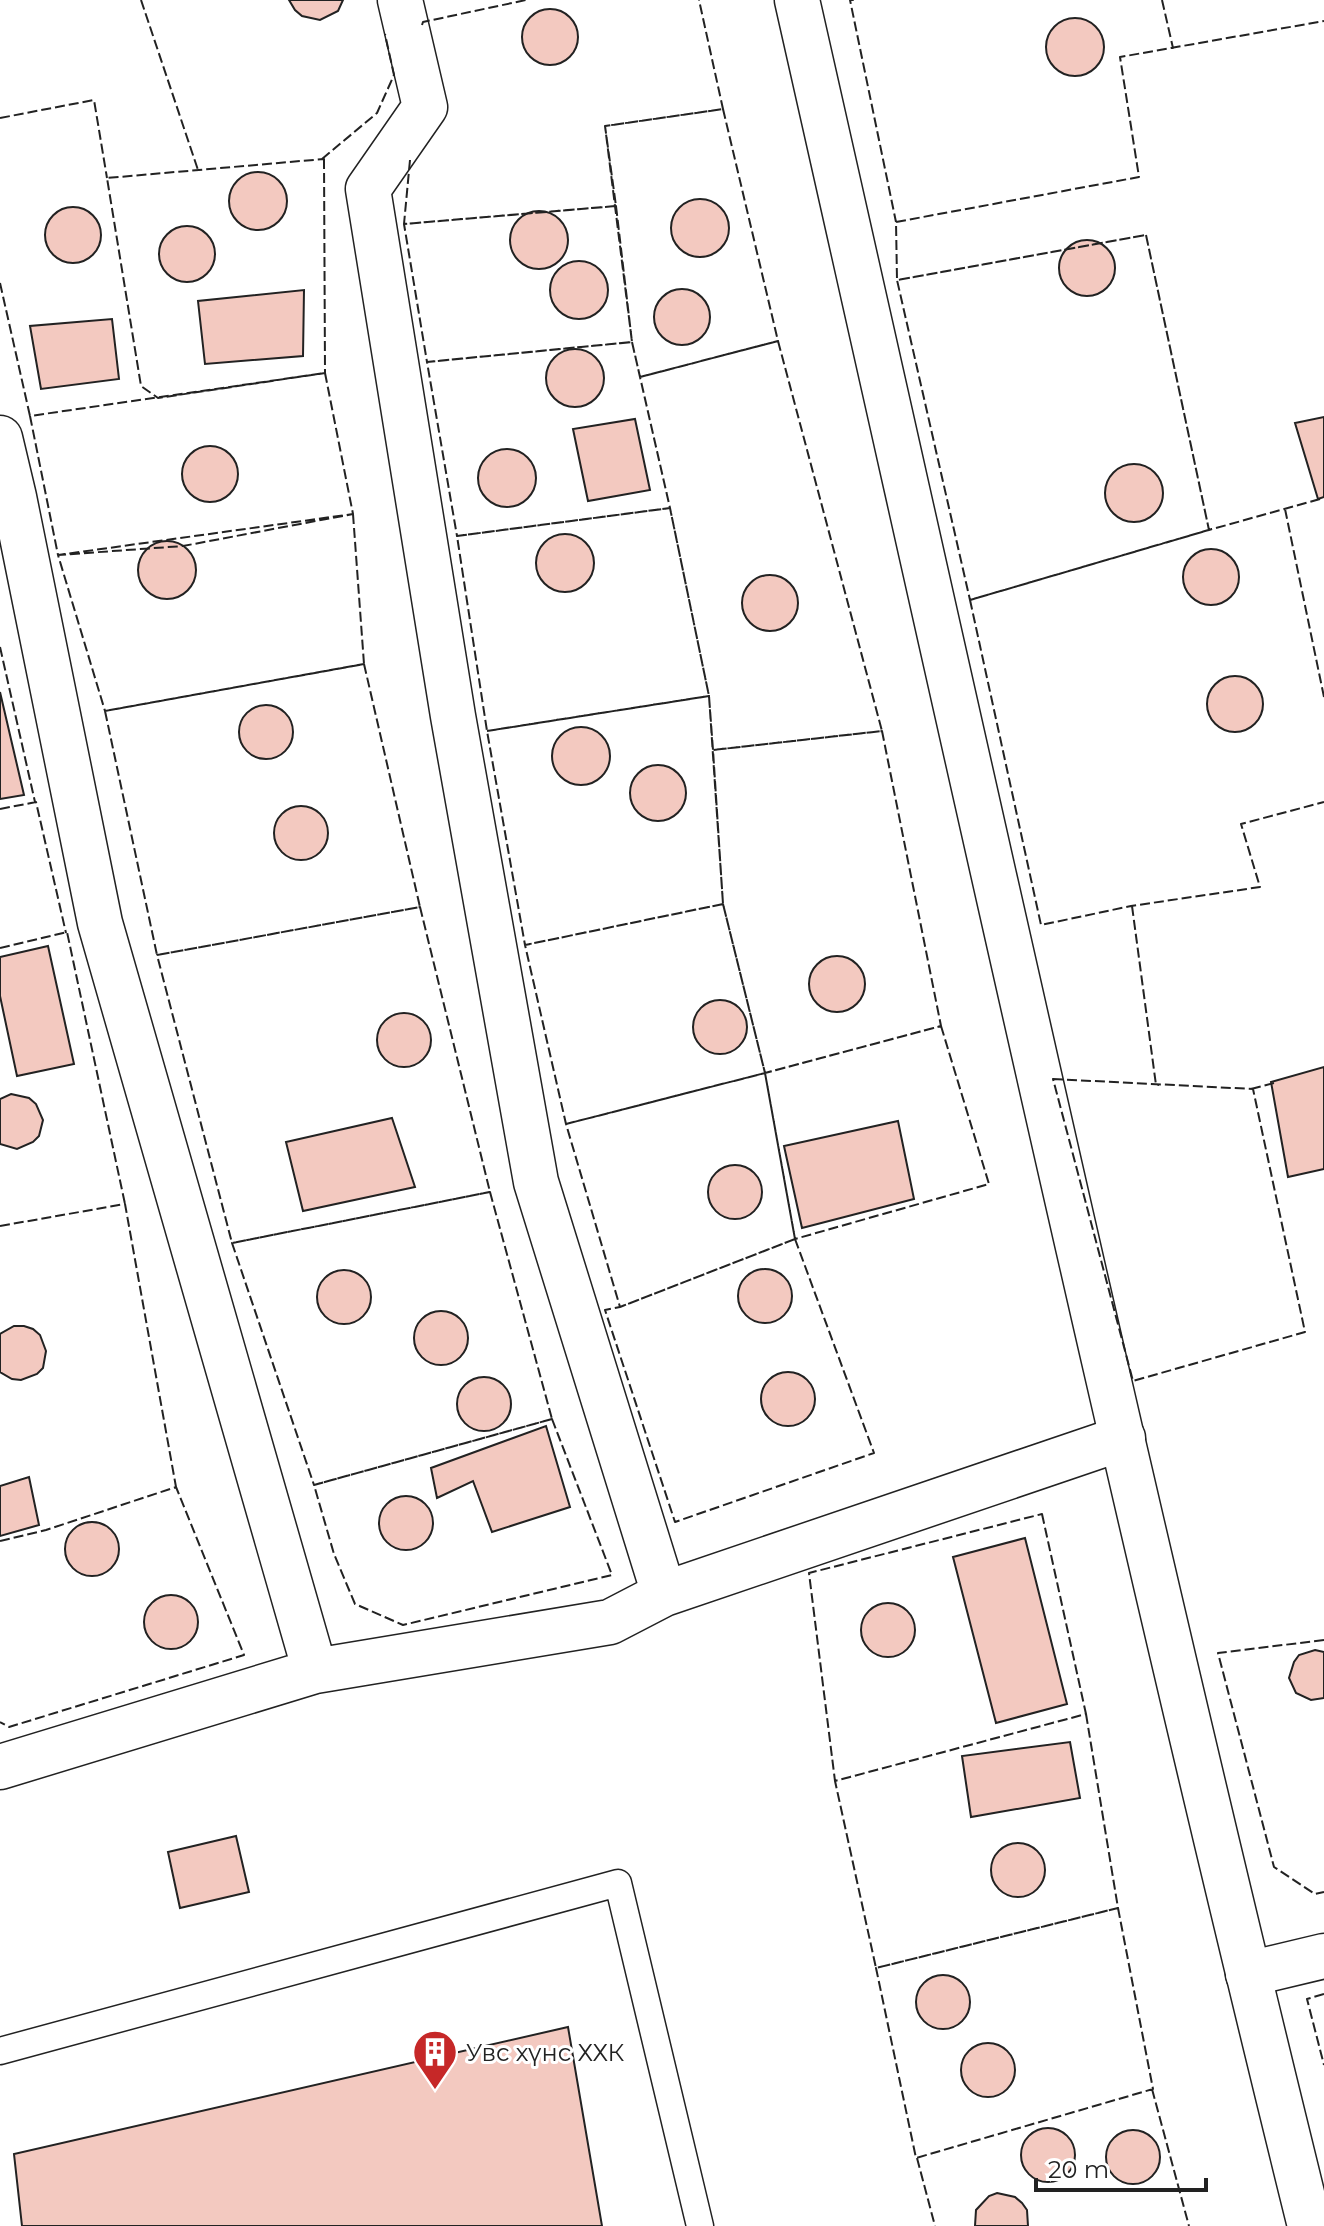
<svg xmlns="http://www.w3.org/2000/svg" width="1324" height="2226" font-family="Montserrat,sans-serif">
<rect width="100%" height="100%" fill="#fff"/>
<path fill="#f3c9c0" stroke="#222" stroke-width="2" d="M 289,0 L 343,0 L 338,11 L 320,20 L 302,16 L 295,10 Z
M522 37a28 28 0 1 1 56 0a28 28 0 1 1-56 0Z
M1046 47a29 29 0 1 1 58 0a29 29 0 1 1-58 0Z
M229 201a29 29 0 1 1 58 0a29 29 0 1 1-58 0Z
M671 228a29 29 0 1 1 58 0a29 29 0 1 1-58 0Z
M45 235a28 28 0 1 1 56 0a28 28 0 1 1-56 0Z
M510 240a29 29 0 1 1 58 0a29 29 0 1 1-58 0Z
M159 254a28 28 0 1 1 56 0a28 28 0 1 1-56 0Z
M1059 268a28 28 0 1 1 56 0a28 28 0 1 1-56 0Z
M550 290a29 29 0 1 1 58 0a29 29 0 1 1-58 0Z
M654 317a28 28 0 1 1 56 0a28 28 0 1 1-56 0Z
M 304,290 L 303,356 L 205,364 L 198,301 Z
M 112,319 L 119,379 L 41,389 L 30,326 Z
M546 378a29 29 0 1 1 58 0a29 29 0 1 1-58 0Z
M 1324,417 L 1324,497 L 1318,499 L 1295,423 Z
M 635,419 L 650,490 L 588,501 L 573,429 Z
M182 474a28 28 0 1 1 56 0a28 28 0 1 1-56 0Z
M478 478a29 29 0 1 1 58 0a29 29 0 1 1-58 0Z
M1105 493a29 29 0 1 1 58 0a29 29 0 1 1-58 0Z
M536 563a29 29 0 1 1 58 0a29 29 0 1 1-58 0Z
M138 570a29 29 0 1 1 58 0a29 29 0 1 1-58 0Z
M1183 577a28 28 0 1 1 56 0a28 28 0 1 1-56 0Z
M742 603a28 28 0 1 1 56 0a28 28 0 1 1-56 0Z
M1207 704a28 28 0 1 1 56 0a28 28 0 1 1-56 0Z
M 0,692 L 24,795 L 0,799 Z
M239 732a27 27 0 1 1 54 0a27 27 0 1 1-54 0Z
M552 756a29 29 0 1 1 58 0a29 29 0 1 1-58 0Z
M630 793a28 28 0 1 1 56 0a28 28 0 1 1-56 0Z
M274 833a27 27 0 1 1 54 0a27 27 0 1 1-54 0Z
M 48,946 L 74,1064 L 17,1076 L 0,996 L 0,957 Z
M809 984a28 28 0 1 1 56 0a28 28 0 1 1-56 0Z
M693 1027a27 27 0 1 1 54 0a27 27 0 1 1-54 0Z
M377 1040a27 27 0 1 1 54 0a27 27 0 1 1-54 0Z
M 1324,1067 L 1324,1169 L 1288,1177 L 1271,1082 Z
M 11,1094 L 29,1098 L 36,1104 L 43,1120 L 39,1136 L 33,1142 L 17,1149 L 0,1144 L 0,1099 Z
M 392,1118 L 415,1187 L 303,1211 L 286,1142 Z
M 898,1121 L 914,1199 L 802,1228 L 784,1146 Z
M708 1192a27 27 0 1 1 54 0a27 27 0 1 1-54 0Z
M738 1296a27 27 0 1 1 54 0a27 27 0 1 1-54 0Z
M317 1297a27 27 0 1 1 54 0a27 27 0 1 1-54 0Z
M414 1338a27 27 0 1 1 54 0a27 27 0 1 1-54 0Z
M 14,1326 L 24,1326 L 33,1329 L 40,1335 L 46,1351 L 43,1368 L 37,1374 L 21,1380 L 12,1379 L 0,1372 L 0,1334 Z
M761 1399a27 27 0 1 1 54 0a27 27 0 1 1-54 0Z
M457 1404a27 27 0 1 1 54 0a27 27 0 1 1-54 0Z
M 546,1426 L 570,1507 L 492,1532 L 473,1481 L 437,1498 L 431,1468 Z
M 29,1477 L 39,1525 L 0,1536 L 0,1486 Z
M379 1523a27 27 0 1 1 54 0a27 27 0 1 1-54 0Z
M65 1549a27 27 0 1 1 54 0a27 27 0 1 1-54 0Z
M 1025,1538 L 1067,1704 L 996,1723 L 953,1557 Z
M144 1622a27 27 0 1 1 54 0a27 27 0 1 1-54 0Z
M861 1630a27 27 0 1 1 54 0a27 27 0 1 1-54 0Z
M 1315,1650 L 1324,1652 L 1324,1698 L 1311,1700 L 1296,1693 L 1289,1678 L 1294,1662 L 1299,1655 Z
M 1070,1742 L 1080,1798 L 971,1817 L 962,1756 Z
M 236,1836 L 249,1892 L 180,1908 L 168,1852 Z
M991 1870a27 27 0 1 1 54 0a27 27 0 1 1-54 0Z
M916 2002a27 27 0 1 1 54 0a27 27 0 1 1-54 0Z
M 568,2027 L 602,2226 L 22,2226 L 14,2154 Z
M961 2070a27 27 0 1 1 54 0a27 27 0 1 1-54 0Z
M1021 2155a27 27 0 1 1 54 0a27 27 0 1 1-54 0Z
M1106 2157a27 27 0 1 1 54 0a27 27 0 1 1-54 0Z
M 997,2193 L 1015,2197 L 1022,2203 L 1027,2210 L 1028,2226 L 975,2226 L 976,2210 L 989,2196 Z"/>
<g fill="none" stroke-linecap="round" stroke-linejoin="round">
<g stroke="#222" stroke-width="29">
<path id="service" d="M 0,2051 L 618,1883 L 700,2226"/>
</g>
<g stroke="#222" stroke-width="47">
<path id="minor" d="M 400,0 L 425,107 L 368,189 L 453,716 L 536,1182 L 664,1594
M 0,438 L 14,497 L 100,923 L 315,1671
M 0,1767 L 315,1671 L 610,1622 L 664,1594 L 1123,1438
M 1248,1974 L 1324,1956"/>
</g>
<g stroke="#222" stroke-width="47">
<path id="tertiary" d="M 797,0 C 965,743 1127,1487 1310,2226"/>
</g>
<use href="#service" stroke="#fff" stroke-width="26"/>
<use href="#minor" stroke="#fff" stroke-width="44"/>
<use href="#tertiary" stroke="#fff" stroke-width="44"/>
<path stroke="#222" stroke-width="2" stroke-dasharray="10 4" stroke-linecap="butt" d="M 141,0 L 198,170
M 850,0 L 853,0 L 850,0 L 896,222
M 1162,0 L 1173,48 L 1171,48
M 422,25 L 423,22 L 526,0
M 723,109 L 778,341 L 640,377 L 632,342 L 605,126 Z
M 0,118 L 94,100 L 107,178
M 322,159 L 377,113 L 394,75 L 385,34
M 324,159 L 325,373 L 158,398 L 141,386 L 107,178 Z
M 410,160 L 404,224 L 616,206 L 605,126 L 723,109 L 699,0
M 616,206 L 632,342 L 427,362 L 404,224 Z
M 1146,235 L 1209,530 L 970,600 L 897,280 Z
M 0,283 L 30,416
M 778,341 L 882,731 L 713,750 L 709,696 L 670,508 L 640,377 Z
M 632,342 L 670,508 L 457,536 L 427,362 Z
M 325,373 L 353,514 L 183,546 L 58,555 L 30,416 Z
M 1320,499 L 1209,530 L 1146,235 L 897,280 L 896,222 L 1139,177 L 1120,57 L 1324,21
M 1285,509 L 1324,697
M 353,514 L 364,664 L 105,711 L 58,555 Z
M 1212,529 L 970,600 L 1041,925 L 1131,906 L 1260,887 L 1241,824 L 1324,802
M 0,647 L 35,802
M 364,664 L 420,907 L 157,955 L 105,711 Z
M 487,731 L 709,696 L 723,904 L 525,945 L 487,731 L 457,536 L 670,508 L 709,696 L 487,731
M 882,731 L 941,1026 L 765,1073 L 723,904 L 713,750 Z
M 0,809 L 36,802 L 66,933
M 723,904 L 765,1073 L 566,1124 L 525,945 Z
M 1132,906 L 1156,1085 L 1159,1085
M 420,907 L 490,1192 L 232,1243 L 157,955 Z
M 0,948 L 67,932 L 125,1204 L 122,1204
M 941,1026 L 989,1184 L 795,1239 L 765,1073 Z
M 765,1073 L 795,1239 L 620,1307 L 566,1124 Z
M 1053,1079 L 1253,1089 L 1305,1332 L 1133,1381 Z
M 1251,1089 L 1274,1083
M 490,1192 L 552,1419 L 314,1485 L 232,1243 Z
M 0,1226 L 125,1204 L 176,1487
M 795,1239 L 874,1453 L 675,1522 L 605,1310 L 620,1307 Z
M 552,1419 L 612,1575 L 403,1625 L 355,1604 L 334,1554 L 314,1485 Z
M 1042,1514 L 1086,1714 L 835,1781 L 809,1573 Z
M 0,1541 L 46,1530 L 176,1487 L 244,1655 L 9,1727 L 0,1722
M 1324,1640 L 1218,1653 L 1274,1867 L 1315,1894 L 1324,1892
M 1086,1714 L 1118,1908 L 876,1968 L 835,1781 Z
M 1118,1908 L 1153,2089 L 916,2158 L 876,1968 Z
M 1324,1994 L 1307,1999 L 1324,2065
M 1152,2089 L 1189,2226
M 917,2158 L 935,2226"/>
</g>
<defs>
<g id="building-pin" transform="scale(2.3)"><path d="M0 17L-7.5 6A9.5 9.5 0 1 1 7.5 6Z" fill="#c62828" stroke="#fff"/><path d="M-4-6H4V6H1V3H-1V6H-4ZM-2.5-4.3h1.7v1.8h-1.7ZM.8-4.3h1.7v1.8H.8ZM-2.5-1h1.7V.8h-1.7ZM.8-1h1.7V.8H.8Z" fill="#fff"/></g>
</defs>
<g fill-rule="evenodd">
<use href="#building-pin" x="435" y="2052"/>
</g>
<g text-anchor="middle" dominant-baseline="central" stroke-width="6" stroke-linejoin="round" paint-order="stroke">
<g font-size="24" fill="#222" stroke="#fff" text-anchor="start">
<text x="466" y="2052">Увс хүнс ХХК</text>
</g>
</g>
<path d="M1036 2178v12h170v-12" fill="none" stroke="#222222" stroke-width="4"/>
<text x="1048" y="2178" font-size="24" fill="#222222" stroke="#ffffff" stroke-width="6" paint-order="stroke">20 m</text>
</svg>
